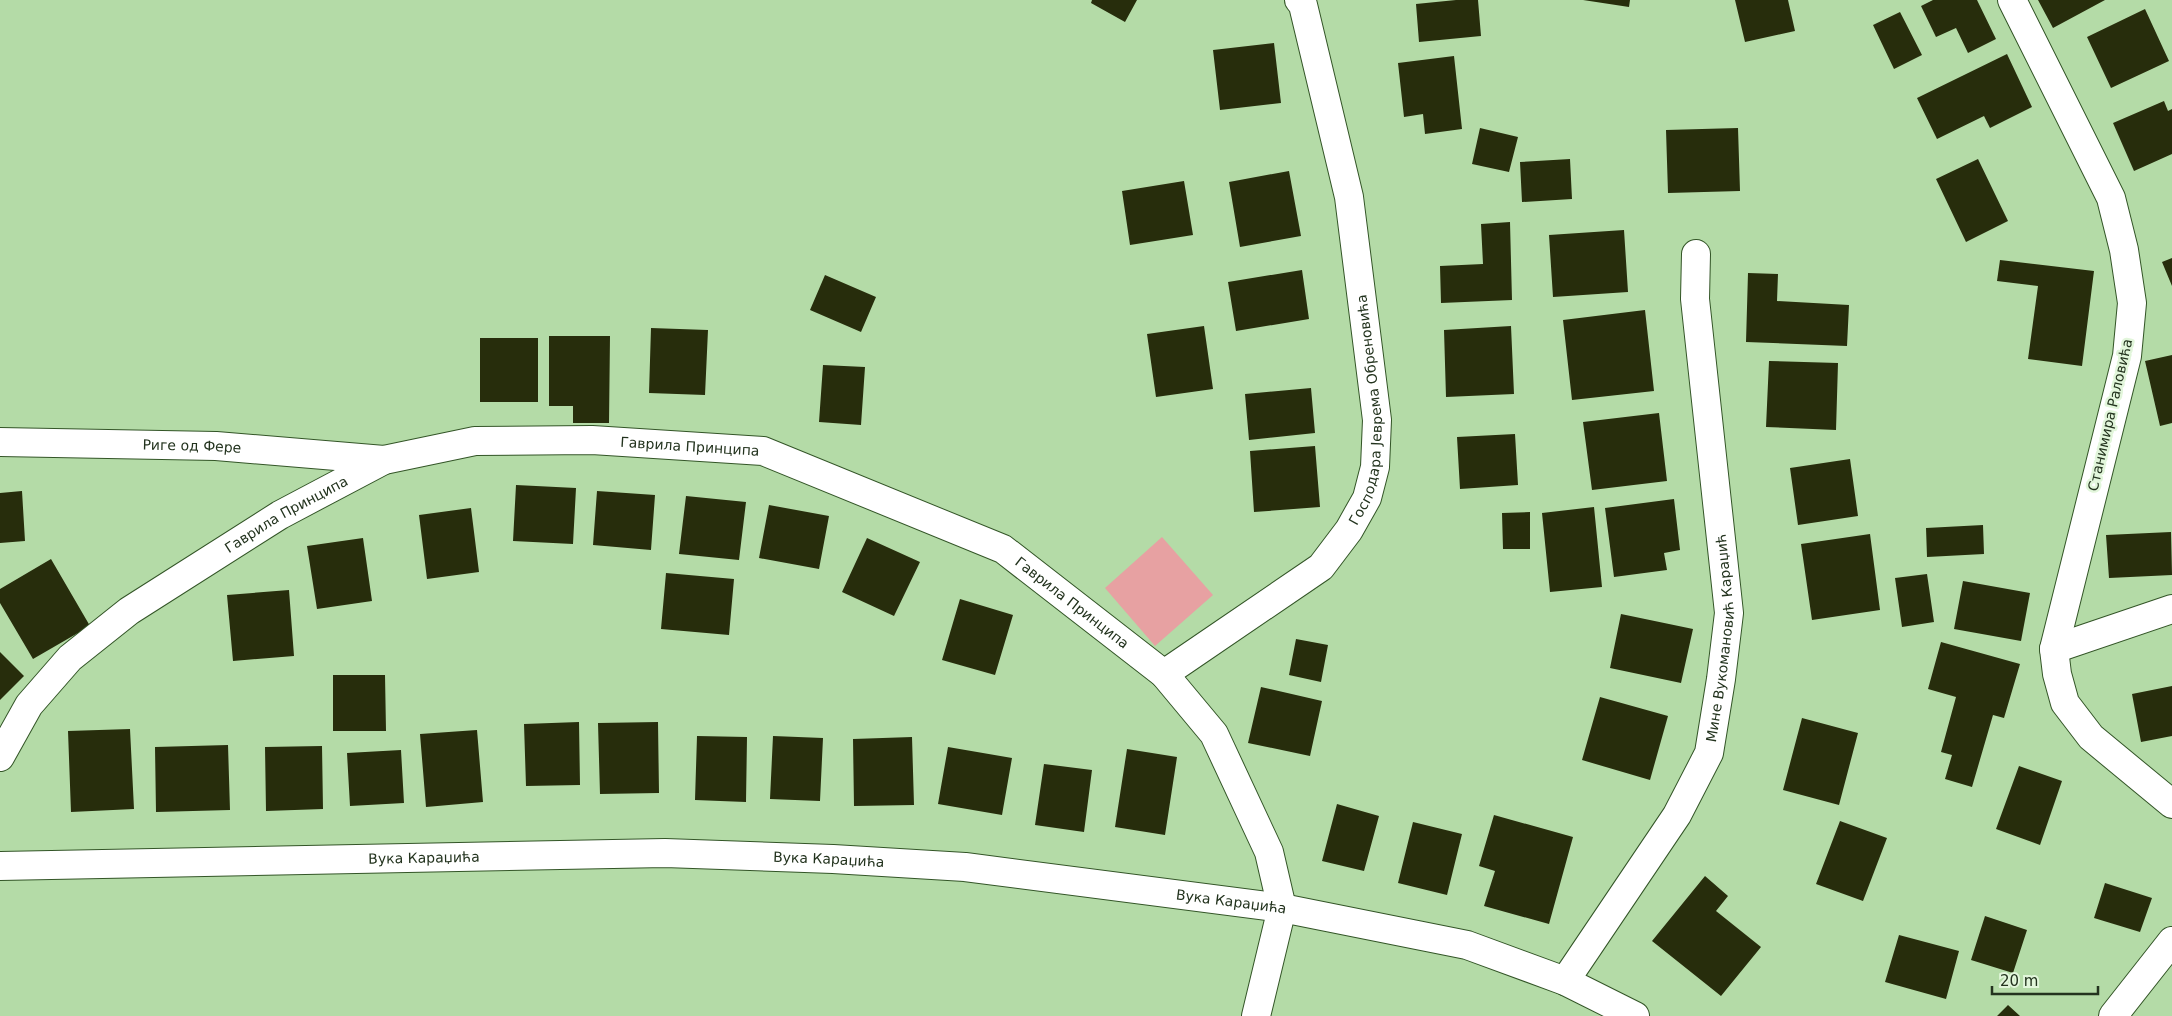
<svg xmlns="http://www.w3.org/2000/svg" width="2172" height="1016" font-family="'DejaVu Sans',sans-serif">
<rect width="100%" height="100%" fill="#b4dba7"/>
<path fill="#e7a1a2" d="M 1162,537 L 1213,595 L 1155,646 L 1105,588 Z"/>
<path fill="#272d0c" d="M 1092,0 L 1137,0 L 1125,22 L 1091,3 Z
M 1456,0 L 1478,0 L 1481,36 L 1419,42 L 1416,4 Z
M 1583,0 L 1630,0 L 1629,7 Z
M 1735,0 L 1788,0 L 1795,31 L 1745,42 Z
M 1933,0 L 1977,0 L 1996,39 L 1968,53 L 1956,28 L 1936,37 L 1921,6 Z
M 2038,0 L 2105,0 L 2053,28 Z
M 2145,9 L 2169,61 L 2111,88 L 2087,37 Z
M 1900,12 L 1922,55 L 1894,69 L 1873,25 Z
M 1274,43 L 1281,103 L 1220,110 L 1213,50 Z
M 2007,54 L 2032,107 L 1990,128 L 1984,116 L 1937,139 L 1917,98 Z
M 1454,56 L 1462,129 L 1425,134 L 1423,114 L 1404,117 L 1398,63 Z
M 2164,101 L 2168,111 L 2172,109 L 2172,154 L 2134,171 L 2113,123 Z
M 1480,128 L 1518,137 L 1509,172 L 1472,164 Z
M 1738,128 L 1740,191 L 1668,193 L 1666,130 Z
M 1570,159 L 1572,199 L 1522,202 L 1520,162 Z
M 1978,159 L 2008,221 L 1966,242 L 1936,179 Z
M 1289,171 L 1301,236 L 1240,247 L 1229,182 Z
M 1184,181 L 1193,235 L 1130,245 L 1122,191 Z
M 1510,222 L 1512,300 L 1441,303 L 1440,266 L 1483,264 L 1481,224 Z
M 1624,230 L 1628,292 L 1553,297 L 1549,235 Z
M 2172,258 L 2172,286 L 2162,262 Z
M 2000,260 L 2094,271 L 2082,366 L 2028,359 L 2038,286 L 1997,281 Z
M 1302,270 L 1309,319 L 1236,331 L 1228,282 Z
M 1748,273 L 1778,274 L 1777,301 L 1849,305 L 1847,346 L 1746,342 Z
M 825,275 L 876,297 L 861,332 L 810,310 Z
M 1645,310 L 1654,391 L 1572,400 L 1563,320 Z
M 1204,326 L 1213,389 L 1156,397 L 1147,334 Z
M 1511,326 L 1514,394 L 1446,397 L 1444,330 Z
M 651,328 L 708,330 L 705,395 L 649,393 Z
M 549,336 L 610,336 L 609,423 L 573,423 L 573,406 L 549,406 Z
M 480,338 L 538,338 L 538,402 L 480,402 Z
M 2172,355 L 2172,423 L 2160,426 L 2145,361 Z
M 1769,361 L 1838,363 L 1836,430 L 1766,427 Z
M 823,365 L 865,367 L 861,425 L 819,422 Z
M 1311,388 L 1315,433 L 1249,440 L 1245,394 Z
M 1659,413 L 1667,481 L 1592,490 L 1583,422 Z
M 1515,434 L 1518,485 L 1460,489 L 1457,437 Z
M 1315,446 L 1320,507 L 1254,512 L 1250,451 Z
M 1850,459 L 1858,516 L 1798,525 L 1790,468 Z
M 516,485 L 576,488 L 573,544 L 513,541 Z
M 22,491 L 25,541 L 0,543 L 0,493 Z
M 597,491 L 655,495 L 651,550 L 593,545 Z
M 686,496 L 746,502 L 739,560 L 679,554 Z
M 1674,499 L 1680,550 L 1664,553 L 1667,570 L 1614,577 L 1605,508 Z
M 769,505 L 829,516 L 819,569 L 759,558 Z
M 1594,507 L 1602,587 L 1550,592 L 1542,513 Z
M 471,508 L 479,572 L 427,579 L 419,515 Z
M 1530,512 L 1530,549 L 1503,549 L 1502,513 Z
M 1983,525 L 1984,554 L 1927,557 L 1926,528 Z
M 2171,532 L 2172,575 L 2109,578 L 2106,535 Z
M 1870,534 L 1880,610 L 1812,620 L 1801,544 Z
M 363,538 L 372,601 L 317,609 L 307,546 Z
M 867,538 L 920,562 L 894,616 L 842,592 Z
M 51,559 L 90,626 L 33,659 L 0,603 L 0,589 Z
M 666,573 L 734,579 L 729,635 L 661,629 Z
M 1927,574 L 1934,622 L 1902,627 L 1895,578 Z
M 1963,581 L 2030,593 L 2021,641 L 1954,629 Z
M 289,590 L 294,656 L 233,661 L 227,595 Z
M 960,599 L 1013,615 L 995,675 L 942,660 Z
M 1621,614 L 1693,629 L 1681,683 L 1610,668 Z
M 1296,639 L 1328,645 L 1321,682 L 1289,675 Z
M 1941,642 L 2020,664 L 2004,718 L 1993,715 L 1972,787 L 1945,779 L 1952,755 L 1941,752 L 1956,697 L 1928,689 Z
M 0,652 L 24,676 L 0,700 Z
M 333,675 L 385,675 L 386,731 L 333,731 Z
M 2172,686 L 2172,736 L 2141,742 L 2132,694 Z
M 1261,687 L 1322,701 L 1310,756 L 1248,743 Z
M 1600,697 L 1668,716 L 1650,780 L 1582,760 Z
M 1802,718 L 1858,733 L 1839,805 L 1783,790 Z
M 579,722 L 580,785 L 526,786 L 524,724 Z
M 658,722 L 659,793 L 600,794 L 598,723 Z
M 130,729 L 134,809 L 71,812 L 68,731 Z
M 477,730 L 483,802 L 426,807 L 420,734 Z
M 697,736 L 747,737 L 746,802 L 695,800 Z
M 773,736 L 823,738 L 820,801 L 770,799 Z
M 912,737 L 914,805 L 854,806 L 853,739 Z
M 228,745 L 230,810 L 156,812 L 155,747 Z
M 322,746 L 323,809 L 266,811 L 265,747 Z
M 948,747 L 1012,758 L 1002,815 L 938,804 Z
M 1127,749 L 1177,757 L 1165,835 L 1115,827 Z
M 401,750 L 404,803 L 350,806 L 347,753 Z
M 1044,764 L 1092,770 L 1084,832 L 1035,825 Z
M 2019,766 L 2062,781 L 2040,845 L 1996,829 Z
M 1337,804 L 1379,816 L 1364,871 L 1322,861 Z
M 1494,815 L 1573,837 L 1549,924 L 1484,906 L 1495,871 L 1479,866 Z
M 1840,821 L 1887,838 L 1863,901 L 1816,884 Z
M 1413,822 L 1462,834 L 1447,895 L 1398,883 Z
M 1705,876 L 1728,896 L 1716,911 L 1761,947 L 1721,996 L 1652,941 Z
M 2105,883 L 2152,898 L 2140,932 L 2094,918 Z
M 1985,916 L 2027,930 L 2013,973 L 1971,960 Z
M 1899,935 L 1959,951 L 1946,999 L 1885,982 Z
M 2008,1005 L 2020,1016 L 1997,1016 Z"/>
<g fill="none" stroke-linecap="round" stroke-linejoin="round">
<g stroke="#335527" stroke-width="30">
<g id="minor">
<path d="M 2012,0 L 2111,198 L 2124,250 L 2132,303 L 2127,356 L 2054,649 L 2057,674 L 2065,703 L 2091,737 L 2172,804"/>
<path id="s1" d="M 0,442 L 216,446 L 384,460"/>
<path d="M 2054,649 L 2172,609"/>
<path id="s2" d="M 1164,674 L 1321,567 L 1349,530 L 1367,498 L 1375,467 L 1377,420 L 1349,197 L 1303,5 L 1299,0"/>
<path id="s3" d="M 0,757 L 29,705 L 70,658 L 129,611 L 280,515 L 384,460 L 475,441 L 592,440 L 763,451 L 1003,549 L 1164,674 L 1214,734 L 1269,852 L 1282,908 L 1256,1016"/>
<path id="s4" d="M 0,866 L 665,853 L 833,859 L 965,867 L 1282,908 L 1467,945 L 1565,981 L 1635,1016"/>
<path id="s5" d="M 1565,981 L 1677,815 L 1709,753 L 1721,679 L 1729,613 L 1695,299 L 1696,254"/>
<path d="M 2113,1016 L 2172,941"/>
</g>
</g>
<use href="#minor" stroke="#fff" stroke-width="28"/>
</g>
<g text-anchor="middle" dominant-baseline="central" stroke-width="5" stroke-linejoin="round" paint-order="stroke">
<g font-size="14" fill="#23331e" stroke="#e2f6db">
<text stroke="none"><textPath href="#s2" startOffset="361">Господара Јеврема Обреновића</textPath></text>
<text transform="translate(2110 415) rotate(-77)">Станимира Раловића</text>
<text stroke="none"><textPath href="#s1" startOffset="192">Риге од Фере</textPath></text>
<text stroke="none"><textPath href="#s3" startOffset="802">Гаврила Принципа</textPath></text>
<text stroke="none"><textPath href="#s3" startOffset="382">Гаврила Принципа</textPath></text>
<text stroke="none"><textPath href="#s3" startOffset="1222">Гаврила Принципа</textPath></text>
<text stroke="none"><textPath href="#s5" startOffset="386">Мине Вукомановић Караџић</textPath></text>
<text stroke="none"><textPath href="#s4" startOffset="424">Вука Караџића</textPath></text>
<text stroke="none"><textPath href="#s4" startOffset="829">Вука Караџића</textPath></text>
<text stroke="none"><textPath href="#s4" startOffset="1234">Вука Караџића</textPath></text>
</g>
</g>
<path d="M1992 986v8h106v-8" fill="none" stroke="#23331e" stroke-width="2.5"/>
<text x="2000" y="986" font-size="15" fill="#23331e" stroke="#e2f6db" stroke-width="4" paint-order="stroke">20 m</text>
</svg>
